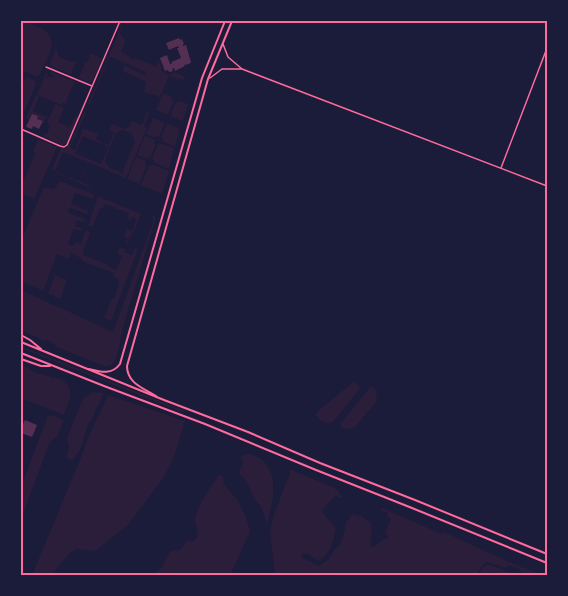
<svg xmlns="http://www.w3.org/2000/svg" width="568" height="596" font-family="Merriweather,serif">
<rect width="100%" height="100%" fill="#1b1b3a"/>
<path fill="#2a1e3b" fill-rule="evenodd" d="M 21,21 C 40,27 59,31 49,55 C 45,62 43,70 38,77 L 21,70 Z
M 122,25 L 123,26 L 120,33 L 123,38 L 126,40 L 121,52 L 130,56 L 129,58 L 134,60 L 135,58 L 155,66 L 155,68 L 159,61 L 162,69 L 161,71 L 169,75 L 175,72 L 183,76 L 183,77 L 184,78 L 183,80 L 173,77 L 193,87 L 169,76 L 160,97 L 144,92 L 146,84 L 145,81 L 122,71 L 125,66 L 145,75 L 146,72 L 111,57 L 109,58 L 90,104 L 88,104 L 87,107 L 88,108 L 86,109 Z
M 56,49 L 59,57 L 72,62 L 77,60 L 71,74 L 69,74 L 51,66 L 50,63 Z
M 91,53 L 102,59 L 93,80 L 90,83 L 80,79 L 79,77 L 85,63 L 87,63 Z
M 50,72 L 52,72 L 75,82 L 67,98 L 68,99 L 65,106 L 65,104 L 63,103 L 61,105 L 37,95 L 46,73 L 48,74 L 46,79 L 48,77 L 54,76 L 50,73 Z
M 26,77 L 35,81 L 36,84 L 21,120 L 21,94 L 23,90 L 21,89 L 21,86 Z
M 163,93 L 173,98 L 172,100 L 174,101 L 168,115 L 156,110 Z
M 36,95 L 39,97 L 33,111 L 49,118 L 55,104 L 64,108 L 58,122 L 70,127 L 75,116 L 78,117 L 66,144 L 62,145 L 43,136 L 44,134 L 47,134 L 50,125 L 47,123 L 48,119 L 46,118 L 44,122 L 37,119 L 38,116 L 32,114 L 29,120 L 26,118 Z
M 180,101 L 188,104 L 183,121 L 182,121 L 170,116 L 176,102 L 178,103 Z
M 84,112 L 86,113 L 70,148 L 75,150 L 83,128 L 98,134 L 96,139 L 101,142 L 101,144 L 83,136 L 75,153 L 101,164 L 109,147 L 102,144 L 103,143 L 109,145 L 114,132 L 109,130 L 112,124 L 124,129 L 129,127 L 132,121 L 142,125 L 147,112 L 149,113 L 144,126 L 147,128 L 126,178 L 88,162 L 80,181 L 92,187 L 91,188 L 68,178 L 69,177 L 79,181 L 87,162 L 63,152 L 55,171 L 66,176 L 65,177 L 52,170 L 60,149 L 66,148 L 70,144 ZM 122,130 L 131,133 L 135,141 L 122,173 L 119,172 L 120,170 C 112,171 107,167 105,160 L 115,134 Z
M 153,118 L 165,123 L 159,137 L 156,136 L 155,138 L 146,134 Z
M 167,123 L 180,129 L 175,147 L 162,141 L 163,139 L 161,138 Z
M 145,136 L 155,140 L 154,143 L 156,144 L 150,158 L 148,157 L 146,159 L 137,155 Z
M 38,139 L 57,147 L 34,199 L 21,193 L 21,187 L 35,153 L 33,152 Z
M 161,143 L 174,148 L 169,169 L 153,162 L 154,160 L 152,159 L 158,144 L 160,145 Z
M 136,157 L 146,161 L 145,164 L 147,165 L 139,184 L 127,179 Z
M 152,164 L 169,171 L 162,194 L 141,185 L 149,165 L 151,166 Z
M 60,181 L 95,195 L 93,199 L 75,193 L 71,204 L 88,211 L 87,214 L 71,208 L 68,209 L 68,211 L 69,213 L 85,219 L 84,222 L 77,220 L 75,226 L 82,228 L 81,231 L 74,229 L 68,244 L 74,246 L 76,242 L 81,244 L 85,231 L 87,230 L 90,234 L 83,250 L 84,255 L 108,265 L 110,267 L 116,270 L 122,256 L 117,254 L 119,248 L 125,249 L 124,252 L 132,255 L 135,248 L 138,249 L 111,321 L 104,318 L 112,298 L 114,299 L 119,284 L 119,280 L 113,276 L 114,273 L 82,261 L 82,259 L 71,253 L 69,259 L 57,254 L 43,291 L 21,281 L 21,241 L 44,187 L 54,189 Z
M 98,196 L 141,214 L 129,243 L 128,244 L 134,229 L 127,243 L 126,242 L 127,239 L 124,236 L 127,229 L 132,231 L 136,219 L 132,217 L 130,221 L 127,217 L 116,213 L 128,217 L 129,213 L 118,209 L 116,209 L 116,208 L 105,204 L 103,207 L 114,212 L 104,208 L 100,209 L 93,226 L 88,226 Z
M 152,215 L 156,217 C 145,253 135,288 124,324 C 121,333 119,357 113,363 C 110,367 108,366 104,366 L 56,347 L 54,344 L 47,340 L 44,341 L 21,330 L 21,290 L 113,332 L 153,222 Z
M 55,275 L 67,280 L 60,299 L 48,293 Z
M 21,346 L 185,411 L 184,413 L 21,348 Z
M 21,365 L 29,368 L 33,372 L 40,374 L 43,374 L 54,378 L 55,377 C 77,385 71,397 64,415 L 21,398 Z
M 353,382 L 360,387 L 359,390 L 332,423 C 326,425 319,421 316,415 L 318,411 Z
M 371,386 L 376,390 L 377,401 L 354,428 L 345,429 L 341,427 L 341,423 Z
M 93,392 L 104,393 L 92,419 C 87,425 86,430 84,437 C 83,446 78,454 72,460 L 66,458 L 69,448 L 67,438 L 81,403 L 84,398 Z
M 108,395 L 185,421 L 174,457 L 164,477 L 128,525 L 95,551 L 77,549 L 70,553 L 51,575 L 32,575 L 78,465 L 88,438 Z
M 48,415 L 51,416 L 52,415 L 64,420 L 57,437 L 50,442 L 21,519 L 21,487 Z
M 251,454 C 281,464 274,497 268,521 L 266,521 L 261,507 L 255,500 L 246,480 L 240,474 L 239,471 L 243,464 L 241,457 L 243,455 Z
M 289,469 L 333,487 L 338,491 L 342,497 L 339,498 L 336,495 L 322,510 L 324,514 L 336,528 C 334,540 330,556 318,561 L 308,554 L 303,553 L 301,555 L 301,557 L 319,566 L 329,559 L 334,550 L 340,545 L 345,529 L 346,522 L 353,514 L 361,516 L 371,523 L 372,529 L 370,545 L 371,547 C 377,546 382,539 388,538 L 385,533 L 391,519 L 387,517 L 388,513 L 381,510 L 382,508 L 442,534 L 444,532 L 509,562 L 542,575 L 524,575 L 519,569 L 508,565 L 506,568 L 487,562 L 483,565 L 476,575 L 275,575 L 270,532 L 274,514 L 290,473 Z
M 221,475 L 223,477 L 224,485 L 237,499 L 246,517 L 250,532 L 232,571 L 232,575 L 152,575 L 162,567 L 169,553 L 172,551 L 180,550 L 188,540 L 194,541 L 197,538 C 199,531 195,527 195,519 C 195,509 212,485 218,476 Z
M 488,564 L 516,575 L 478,575 L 484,566 Z"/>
<path fill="#542f53" d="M 179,38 L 180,40 L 182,39 L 184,44 L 183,44 L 183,46 L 186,45 L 191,62 L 189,64 L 184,65 L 185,66 L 175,71 L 174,68 L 172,69 L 173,71 L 169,72 L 168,70 L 165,71 L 160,58 L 167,55 L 170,64 L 172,64 L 171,62 L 181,58 L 177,48 L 179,48 L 178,46 L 169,50 L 166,43 Z
M 32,114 L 38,116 L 37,119 L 43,121 L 39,129 L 33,126 L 32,129 L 26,127 Z
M 25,420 L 37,425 L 32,437 L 21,433 L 21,428 Z"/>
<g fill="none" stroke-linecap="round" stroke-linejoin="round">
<path stroke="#ff6b9d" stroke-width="1.5" d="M 223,44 L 228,57 L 242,69 L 547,186
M 46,67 L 92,86
M 210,78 L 222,69 L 241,69
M 21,129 L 60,146 L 64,147 L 67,145 L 120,21
M 501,168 L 547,48"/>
<path stroke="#ff6b9d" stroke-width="2" d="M 89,369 C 101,372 112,375 120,364 L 202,78 L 225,21
M 156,396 C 143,388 127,383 127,366 L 208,79 L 232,21"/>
<path stroke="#ff6b9d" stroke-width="2" d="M 21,335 L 30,340 L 41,349
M 21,342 L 164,400 L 248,432 L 320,463 L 415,500 L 547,554
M 21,353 L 104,386 L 205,424 L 316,470 L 412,508 L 547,563
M 21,359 L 41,366 L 50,366"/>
</g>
<rect width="568" height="596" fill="none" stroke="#1b1b3a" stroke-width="45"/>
<rect x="22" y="22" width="524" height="552" fill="none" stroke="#ff6b9d" stroke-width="2"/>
</svg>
